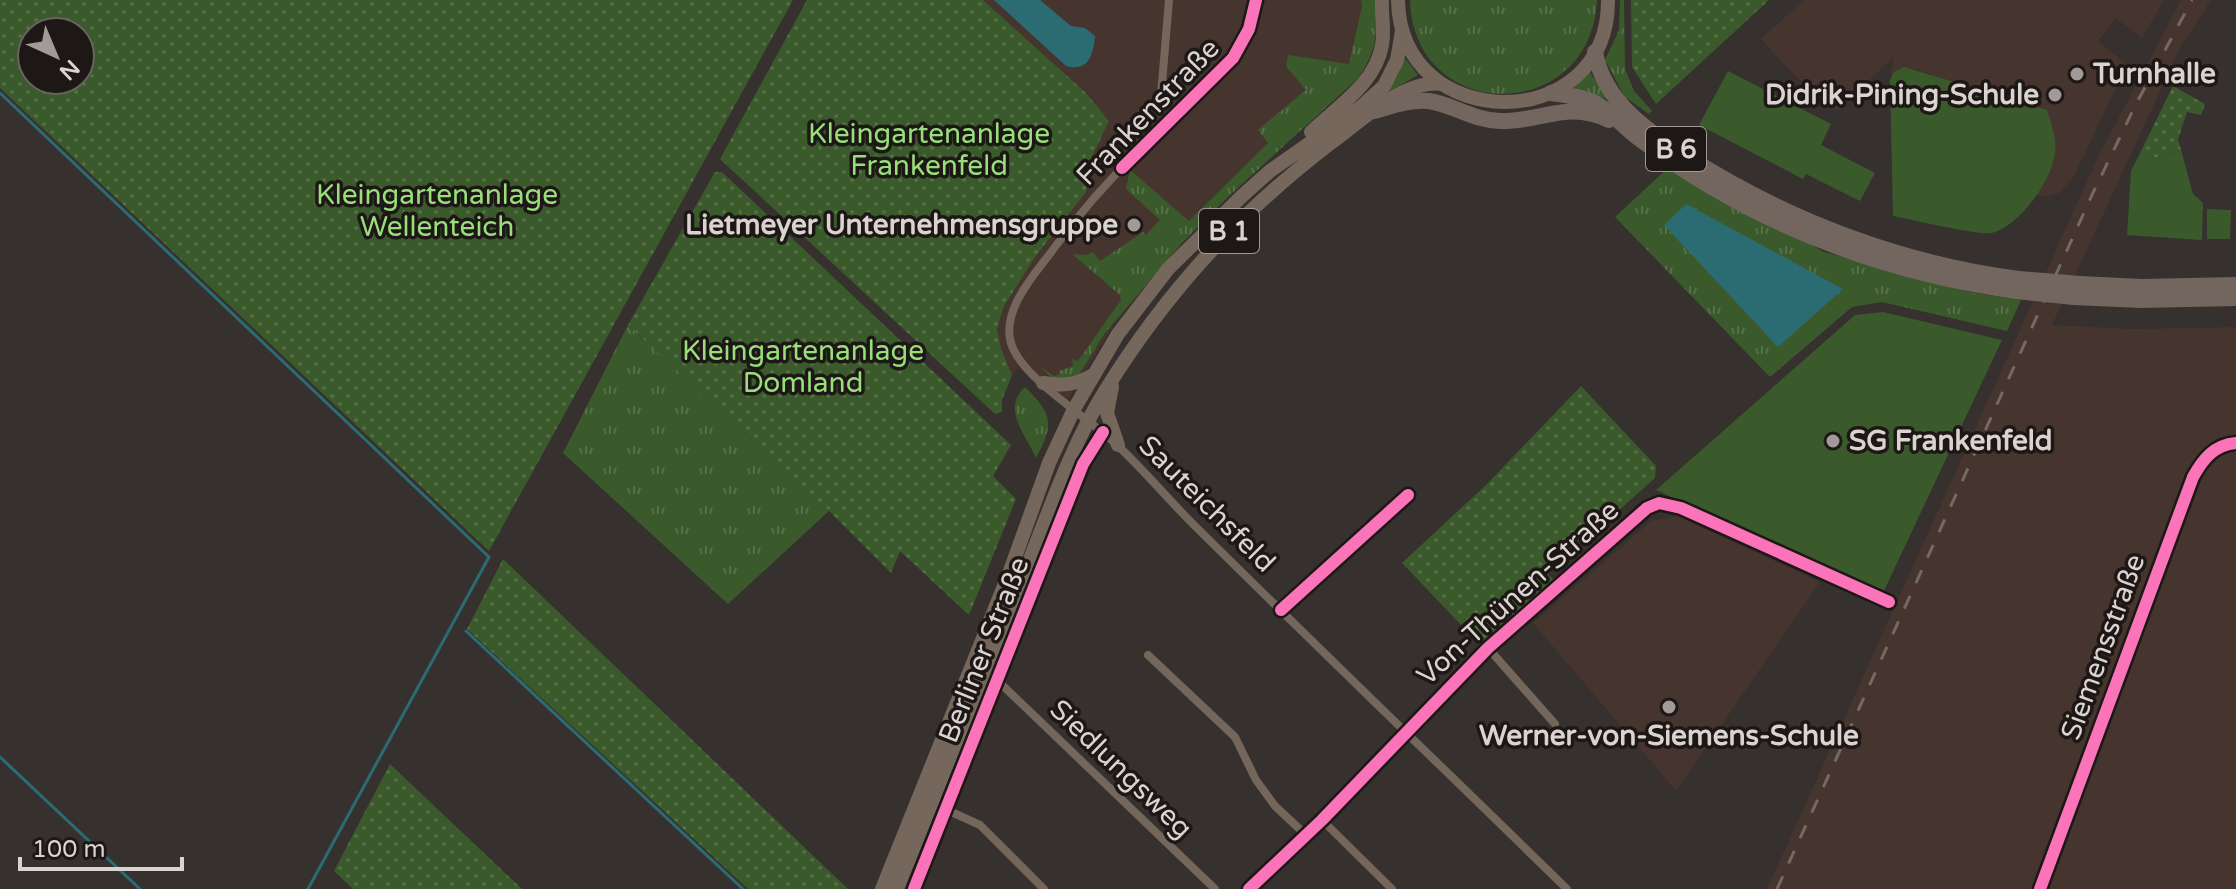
<svg xmlns="http://www.w3.org/2000/svg" width="2236" height="889" font-family="'Varela Round',sans-serif">
<defs>
<pattern id="grass-tufts" width="24" height="20" patternUnits="userSpaceOnUse" patternTransform="scale(2)"><rect width="24" height="20" fill="#3a5a2c"/><path d="M3 7l-1-3M5 7V3M7 7l1-3M15 17l-1-3M17 17v-4M19 17l1-3" fill="none" stroke="#56714a"/></pattern>
<pattern id="park-dots" width="8" height="8" patternUnits="userSpaceOnUse" patternTransform="scale(2)"><rect width="8" height="8" fill="#3a5a2c"/><path d="M2 2h.1M6 6h.1" fill="none" stroke="#56714a" stroke-width="1.8" stroke-linecap="round"/></pattern>
</defs>
<rect width="100%" height="100%" fill="#36302e"/>
<path fill="#45352e" d="M 983,0 L 1376,0 L 1365,69 L 1356,80 L 1230,195 L 1182,243 L 1115,323 L 1066,403 L 1023,364 L 1012,375 L 1001,348 L 997,329 L 1004,306 L 1012,291 L 1035,257 L 1086,192 L 1089,163 L 1109,121 L 1086,93 Z
M 1804,0 L 2164,0 L 2142,38 L 2116,18 L 2098,41 L 2127,65 L 2073,178 L 2059,193 L 2050,196 L 2036,195 L 2049,173 L 1930,74 L 1915,69 L 1894,72 L 1890,80 L 1894,56 L 1838,111 L 1796,77 L 1761,39 Z
M 2181,0 L 2211,0 L 2180,48 L 2052,325 L 2134,329 L 2236,327 L 2236,889 L 1767,889 L 2098,157 Z
M 1677,516 L 1820,582 L 1676,791 L 1533,623 L 1651,521 Z"/>
<path fill="url(#grass-tufts)" d="M 1361,0 L 1376,0 C 1377,33 1378,52 1356,80 L 1230,195 L 1182,243 L 1105,333 L 1078,376 L 1052,378 L 1039,366 L 1054,376 L 1060,374 L 1059,371 L 1073,366 L 1072,359 L 1078,361 L 1121,300 L 1120,295 L 1072,254 L 1086,255 L 1093,252 L 1100,261 L 1143,232 L 1146,235 L 1160,220 L 1126,189 L 1130,170 L 1189,221 L 1268,143 L 1258,130 L 1306,90 L 1286,66 L 1288,55 L 1349,64 L 1362,6 Z
M 1410,0 L 1597,0 C 1591,125 1414,125 1410,0 Z
M 1620,0 L 1624,0 L 1625,69 L 1634,91 L 1652,111 L 1649,114 L 1625,97 L 1605,60 L 1619,30 Z
M 1404,57 L 1418,75 L 1383,95 L 1397,76 Z
M 1590,72 L 1607,99 L 1572,89 Z
M 1669,167 L 1824,252 L 1974,293 L 2021,300 L 2007,331 L 1882,302 L 1852,307 L 1770,377 L 1615,217 Z
M 628,325 L 829,511 L 728,604 L 563,453 Z
M 1025,387 C 1052,413 1055,424 1036,458 C 1026,435 1001,409 1025,387 Z"/>
<path fill="url(#park-dots)" fill-rule="evenodd" d="M 0,0 L 793,0 L 489,551 L 0,88 ZM 32,32 L 80,32 L 80,80 L 32,80 Z
M 807,0 L 983,0 L 1086,93 L 1109,121 L 1089,163 L 1086,192 L 1035,257 L 1004,306 L 997,329 L 1001,348 L 1012,375 L 1002,400 L 1002,412 L 995,414 L 720,159 Z
M 1631,0 L 1769,0 L 1656,104 L 1632,67 Z
M 2173,86 L 2205,104 L 2201,115 L 2187,112 L 2178,139 L 2181,150 L 2155,158 L 2142,149 Z
M 715,172 L 722,172 L 1011,445 L 993,476 L 1016,499 L 969,615 L 900,551 L 891,573 L 829,511 L 628,325 Z
M 1581,386 L 1656,466 L 1655,478 L 1553,569 L 1548,574 L 1554,580 L 1481,646 L 1402,563 L 1486,485 Z
M 503,559 L 848,889 L 748,889 L 467,629 Z
M 390,764 L 522,889 L 353,889 L 334,871 Z"/>
<path fill="#3a5a2c" d="M 1904,67 L 2047,110 C 2051,123 2057,138 2055,152 C 2053,180 2019,226 1992,233 C 1980,236 1910,219 1893,216 L 1890,80 L 1894,72 Z
M 1728,71 L 1831,124 L 1821,145 L 1875,173 L 1860,201 L 1806,174 L 1803,179 L 1699,125 Z
M 2142,149 L 2155,158 L 2181,150 L 2193,194 L 2203,203 L 2202,240 L 2127,235 L 2131,171 Z
M 2207,209 L 2231,210 L 2230,239 L 2207,239 Z
M 1883,312 L 2002,340 L 1882,595 L 1656,490 L 1855,315 Z"/>
<path fill="#2b6c73" d="M 994,0 L 1040,0 L 1071,26 L 1085,28 L 1095,36 C 1093,55 1089,72 1066,66 Z
M 1686,204 L 1843,289 L 1778,347 L 1664,225 Z"/>
<g fill="none" stroke-linecap="round" stroke-linejoin="round">
<path stroke="#2b6c73" stroke-width="3" d="M 0,93 L 489,557 L 308,889
M 466,631 L 743,889
M 0,757 L 140,889"/>
<path stroke="#75665b" stroke-width="8" d="M 1256,0 C 1250,62 1177,113 1135,155 C 1106,183 1079,214 1055,247 C 1036,273 1001,309 1011,343 C 1021,378 1089,418 1116,444 C 1143,469 1166,497 1192,523 C 1316,646 1442,767 1567,889
M 1161,95 L 1169,0
M 1281,610 L 1408,495
M 1488,648 L 1555,724
M 1148,655 L 1235,737 L 1256,780 L 1275,806 L 1306,835
M 998,681 L 1215,889
M 947,810 L 980,825 L 1044,889
M 1322,820 L 1392,889
M 914,889 L 1083,464 L 1103,432
M 1249,889 L 1322,820 L 1488,648 L 1647,508 L 1659,503 L 1681,508 L 1889,602
M 2040,889 L 2193,477 C 2203,459 2214,445 2236,443"/>
<path stroke="#76675c" stroke-width="14" d="M 1398,0 C 1400,135 1609,137 1608,0
M 1311,132 C 1337,107 1376,83 1382,45 C 1385,30 1381,15 1382,0
M 1043,383 C 1064,386 1075,385 1093,375
M 1112,387 L 1107,413 L 1118,445
M 882,889 L 1010,571 L 1049,463 L 1074,409 L 1118,334 L 1168,269 L 1242,196 L 1270,171 L 1361,107 L 1384,86 L 1397,60 L 1402,31
M 897,889 C 939,784 982,679 1024,574 C 1049,512 1070,448 1105,391 C 1167,291 1239,213 1332,142 C 1361,121 1404,79 1442,84"/>
<path stroke="#72665e" stroke-width="16" d="M 1595,52 C 1604,103 1649,132 1689,158 C 1789,221 1902,264 2019,279
M 1551,93 C 1565,95 1580,96 1593,102 C 1610,110 1622,125 1636,136 C 1660,154 1686,172 1712,187 C 1805,242 1909,276 2016,291
M 1374,111 C 1392,106 1410,99 1429,101 C 1454,105 1472,120 1500,121 C 1542,122 1567,100 1609,120
M 2080,284 L 2142,287 L 2236,285
M 2074,297 L 2141,300 L 2236,298"/>
<path stroke="#736a63" stroke-width="3" stroke-dasharray="14 14" stroke-linecap="butt" d="M 1777,889 L 2092,195 L 2135,106 L 2192,0"/>
<path stroke="#72665e" stroke-width="16" d="M 2019,279 L 2080,284
M 2016,291 L 2074,297"/>
<g stroke="#1d1816" stroke-width="17">
<path id="cycleway" d="M 1122,168 L 1233,58 L 1249,29 L 1256,0
M 1281,610 L 1408,495
M 914,889 L 1083,464 L 1103,432
M 1249,889 L 1322,820 L 1488,648 L 1647,508 L 1659,503 L 1681,508 L 1889,602
M 2040,889 L 2193,477 C 2203,459 2214,445 2236,443"/>
</g>
<use href="#cycleway" stroke="#fb73b8" stroke-width="12"/>
</g>
<g fill="#a19a97" stroke="#1d1816" stroke-width="3">
<circle cx="2077" cy="74" r="8"/>
<circle cx="2055" cy="95" r="8"/>
<circle cx="1134" cy="225" r="8"/>
<circle cx="1833" cy="441" r="8"/>
<circle cx="1669" cy="707" r="8"/>
</g>
<g text-anchor="middle" dominant-baseline="central" stroke-width="7" stroke-linejoin="round" paint-order="stroke">
<g fill="#1d1816" stroke="#a19b98" stroke-width="2">
<rect x="1646" y="127" width="60" height="44" rx="6"/>
<rect x="1199" y="209" width="60" height="44" rx="6"/>
</g>
<g font-size="26" font-weight="bold" fill="#dad3d0">
<text x="1676" y="149">B 6</text>
<text x="1229" y="231">B 1</text>
</g>
<g font-size="28" font-weight="bold" fill="#dad3d0" stroke="#1d1816" text-anchor="start">
<text x="2093" y="74">Turnhalle</text>
<text x="2039" y="95" text-anchor="end">Didrik-Pining-Schule</text>
<text x="1118" y="225" text-anchor="end">Lietmeyer Unternehmensgruppe</text>
<text x="1849" y="441">SG Frankenfeld</text>
<text x="1669" y="736" text-anchor="middle">Werner-von-Siemens-Schule</text>
</g>
<g font-size="28" fill="#dad3d0" stroke="#1d1816">
<text transform="translate(1148 112) rotate(-46)">Frankenstraße</text>
<text transform="translate(1207 504) rotate(45)">Sauteichsfeld</text>
<text transform="translate(1518 593) rotate(-42)">Von-Thünen-Straße</text>
<text transform="translate(2103 647) rotate(-70)">Siemensstraße</text>
<text transform="translate(984 650) rotate(-68)">Berliner Straße</text>
<text transform="translate(1121 769) rotate(44)">Siedlungsweg</text>
</g>
<g font-size="28" fill="#98de7b" stroke="#1d1816">
<text x="929" y="134">Kleingartenanlage<tspan x="929" dy="32">Frankenfeld</tspan></text>
<text x="437" y="195">Kleingartenanlage<tspan x="437" dy="32">Wellenteich</tspan></text>
<text x="803" y="351">Kleingartenanlage<tspan x="803" dy="32">Domland</tspan></text>
</g>
</g>
<g transform="translate(56 56) rotate(136)"><circle r="38" fill="#1d1816" stroke="#696360" stroke-width="2"/>
<path d="M0-6L14 30L0 20L-14 30Z" fill="#a19a97"/>
<text y="-12" font-size="22" font-weight="bold" text-anchor="middle" fill="#dad3d0">N</text>
</g>
<path d="M20 857v12h162v-12" fill="none" stroke="#dad3d0" stroke-width="4"/>
<text x="32" y="857" font-size="24" fill="#dad3d0" stroke="#1d1816" stroke-width="6" paint-order="stroke">100 m</text>
</svg>
